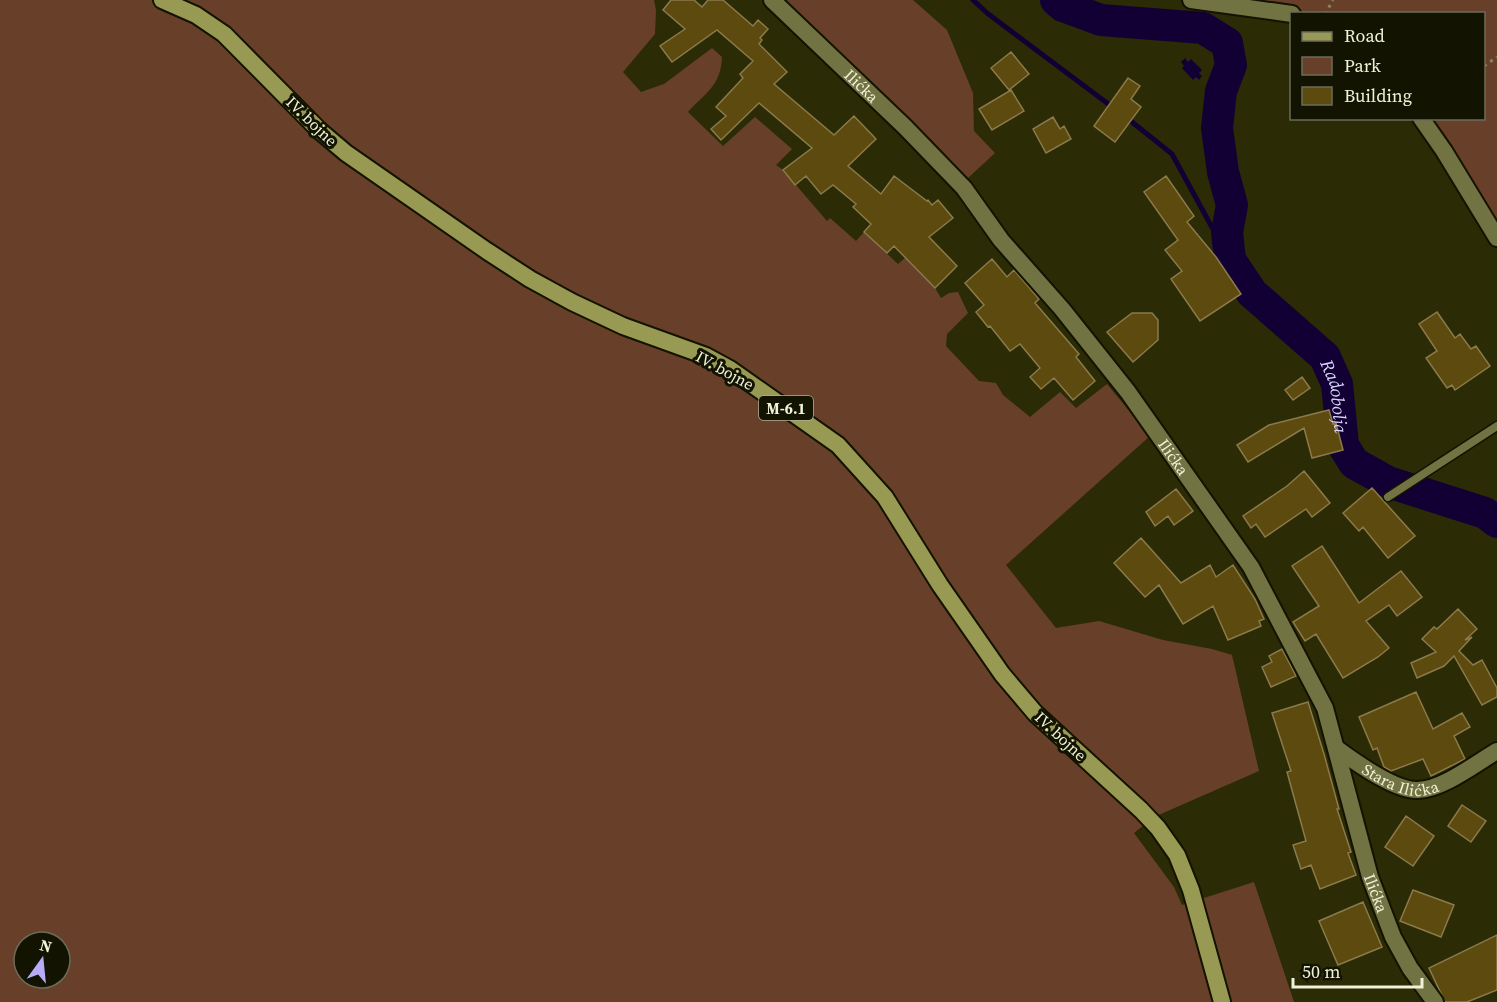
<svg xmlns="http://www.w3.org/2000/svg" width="1497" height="1002" font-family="'Source Serif 4',serif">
<rect width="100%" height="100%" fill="#2b2b06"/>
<path fill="#684029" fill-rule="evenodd" d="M 0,0 L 654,0 L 656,10 L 655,34 L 623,72 L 641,92 L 664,84 L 712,48 L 722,57 C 721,86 705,93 688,112 L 723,146 L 755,117 L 792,149 L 776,165 L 783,170 L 827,221 L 830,218 L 856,241 L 864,232 L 898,264 L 905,258 L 935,288 L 941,298 L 949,293 L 958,292 L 968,313 L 947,334 L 946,346 L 979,381 L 996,383 L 1003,395 L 1030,417 L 1060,392 L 1076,408 L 1107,384 L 1150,436 L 1006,565 L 1056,628 L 1099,621 L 1163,640 L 1212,649 L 1232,655 L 1259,771 L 1154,817 L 1134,833 L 1174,887 L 1182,905 L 1254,882 L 1294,1002 L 0,1002 ZM 24,942 L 60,942 L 60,978 L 24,978 Z
M 784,0 L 913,0 L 947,30 L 973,93 L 974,131 L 995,153 L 968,178 Z
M 1191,0 L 1497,0 L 1497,238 L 1421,119 L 1484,118 L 1484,14 L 1292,14 Z"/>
<path fill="#120034" d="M 1185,58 L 1188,62 L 1191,59 L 1202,70 L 1199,73 L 1202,76 L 1199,80 L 1196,77 L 1193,80 L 1182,68 L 1184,66 L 1181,62 Z"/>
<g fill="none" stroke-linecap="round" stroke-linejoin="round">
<path stroke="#120034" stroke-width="5" d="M 973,0 L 987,13 L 1115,109
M 1127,118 L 1172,154 L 1214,231 L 1228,249"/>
<path stroke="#120034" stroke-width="32" id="s1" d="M 1056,0 L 1063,6 L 1101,20 L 1203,28 L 1227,43 L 1231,65 L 1221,91 L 1217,128 L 1223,172 L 1232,205 L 1227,232 L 1230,260 L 1252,293 L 1325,357 L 1337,384 L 1343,445 L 1354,463 L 1388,482 L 1485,513 L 1497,522"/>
</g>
<path fill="#5d4a0e" stroke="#8b7a4b" stroke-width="1.5" d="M 671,0 L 694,0 L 702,7 L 708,0 L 723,0 L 753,26 L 758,20 L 768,29 L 760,38 L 762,40 L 759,44 L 787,72 L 774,84 L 834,135 L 854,116 L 876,139 L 848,166 L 881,194 L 894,176 L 927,201 L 928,200 L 932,205 L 938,200 L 953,218 L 929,237 L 957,266 L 935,288 L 894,246 L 887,253 L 864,232 L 871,224 L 853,207 L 856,204 L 833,185 L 821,194 L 806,176 L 795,185 L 783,170 L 812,148 L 759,103 L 721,140 L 711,129 L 726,116 L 716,107 L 743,78 L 740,74 L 753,61 L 717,30 L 672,62 L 660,46 L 685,29 L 663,10 Z
M 1011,52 L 1029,74 L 1009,90 L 991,68 Z
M 1128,78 L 1140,86 L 1131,99 L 1141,107 L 1115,142 L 1094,126 Z
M 1011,90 L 1024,111 L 992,130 L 979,109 Z
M 1053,117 L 1060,129 L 1064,126 L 1071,139 L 1046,153 L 1033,129 Z
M 1166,176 L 1194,216 L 1187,222 L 1216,257 L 1241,294 L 1200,321 L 1171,279 L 1182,271 L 1165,250 L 1178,240 L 1144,192 Z
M 992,259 L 1007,277 L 1014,270 L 1039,299 L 1035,303 L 1079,354 L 1076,357 L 1095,381 L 1073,400 L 1054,378 L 1041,389 L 1030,377 L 1040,368 L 1020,344 L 1010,351 L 990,326 L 988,327 L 976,312 L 984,305 L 965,283 Z
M 1437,312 L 1455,338 L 1460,334 L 1471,349 L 1476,346 L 1490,366 L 1455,390 L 1452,385 L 1447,388 L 1426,358 L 1437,351 L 1419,324 Z
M 1132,313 L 1152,313 L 1158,320 L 1158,340 L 1133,362 L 1107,332 Z
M 1302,377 L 1310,388 L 1293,400 L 1285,390 Z
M 1329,410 L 1333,424 L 1336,423 L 1343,450 L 1312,458 L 1304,428 L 1248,462 L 1237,445 L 1269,425 Z
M 1304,471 L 1330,503 L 1312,517 L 1306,509 L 1265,537 L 1256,524 L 1251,528 L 1243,516 L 1287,486 Z
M 1372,488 L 1415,536 L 1388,558 L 1363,527 L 1359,531 L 1343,513 Z
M 1176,489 L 1193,511 L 1174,525 L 1168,516 L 1155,526 L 1146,512 Z
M 1141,538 L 1181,583 L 1210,565 L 1216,577 L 1233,565 L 1255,599 L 1264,619 L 1259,621 L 1261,626 L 1228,640 L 1213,606 L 1183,624 L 1159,585 L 1145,597 L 1114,563 Z
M 1322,546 L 1359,603 L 1401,571 L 1422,597 L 1397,616 L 1389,605 L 1366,621 L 1389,648 L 1378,657 L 1343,678 L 1316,634 L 1305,641 L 1293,622 L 1319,606 L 1292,566 Z
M 1458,609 L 1477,629 L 1465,640 L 1472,637 L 1459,651 L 1473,665 L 1482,660 L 1497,688 L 1497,697 L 1482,705 L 1454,656 L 1444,666 L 1417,678 L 1411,663 L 1436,652 L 1422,639 L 1434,627 L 1437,629 Z
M 1282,649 L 1296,676 L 1271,687 L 1262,667 L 1272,662 L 1269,656 Z
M 1416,692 L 1433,729 L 1462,713 L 1470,727 L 1454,736 L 1465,759 L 1431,776 L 1423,759 L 1391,771 L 1384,767 L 1377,748 L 1373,750 L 1359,717 Z
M 1308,702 L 1324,754 L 1339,809 L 1337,809 L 1351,852 L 1348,853 L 1356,875 L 1320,889 L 1311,865 L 1301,869 L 1293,845 L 1306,841 L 1287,772 L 1291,771 L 1272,713 Z
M 1462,805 L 1486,821 L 1471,842 L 1448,826 Z
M 1406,816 L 1434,836 L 1413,866 L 1385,847 Z
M 1413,890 L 1454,905 L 1441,937 L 1400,921 Z
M 1363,902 L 1382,947 L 1338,965 L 1319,921 Z
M 1497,935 L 1497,990 L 1467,1002 L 1445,1002 L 1429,968 Z"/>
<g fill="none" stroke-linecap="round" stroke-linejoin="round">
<g stroke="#131300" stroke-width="11">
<path id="service" d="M 1388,497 L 1497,426"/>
</g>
<g stroke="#131300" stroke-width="20">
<g id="minor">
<path id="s2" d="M 772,0 L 905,127 L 964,188 L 1001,240 L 1062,309 L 1128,392 L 1251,567 L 1325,708 L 1370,877 L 1393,937 L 1410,968 L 1435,1002"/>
<path d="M 1191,0 L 1292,14"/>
<path d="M 1421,118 L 1444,151 L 1497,238"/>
<path id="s3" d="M 1336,748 C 1355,762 1395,791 1418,790 C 1443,789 1475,764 1497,751"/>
</g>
</g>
<g stroke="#131300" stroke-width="20">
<path id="primary" d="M 162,0 L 196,15 L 224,34 L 320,131 L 346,153 L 487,251 L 530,279 L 572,302 L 623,326 L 706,356 L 730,369 L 838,445 L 885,497 L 940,585 L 1002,674 L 1035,713 L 1141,810 L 1158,828 L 1177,855 L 1191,890 L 1222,1002"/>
</g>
<path stroke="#858666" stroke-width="3" stroke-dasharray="3 4.5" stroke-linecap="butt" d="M 1325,14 L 1333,0
M 1484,66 L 1497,57"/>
<use href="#service" stroke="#717343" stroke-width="8"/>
<use href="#minor" stroke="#717343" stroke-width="16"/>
<use href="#primary" stroke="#989a53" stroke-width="16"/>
</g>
<g text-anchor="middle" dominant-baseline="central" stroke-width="6" stroke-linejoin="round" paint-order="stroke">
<rect fill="#131302" stroke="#aeaf98" stroke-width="1.5" x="759" y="396" width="54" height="24" rx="4.5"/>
<g font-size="15" font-weight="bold" fill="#f0f2d8">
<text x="786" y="408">M-6.1</text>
</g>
<g font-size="16" fill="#f0f2d8" stroke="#131302">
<text stroke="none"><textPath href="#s2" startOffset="124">Ilićka</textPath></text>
<text transform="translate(312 121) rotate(44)">IV. bojne</text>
<text transform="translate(725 370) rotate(29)">IV. bojne</text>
<text stroke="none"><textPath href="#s2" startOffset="610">Ilićka</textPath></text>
<text transform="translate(1061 736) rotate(43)">IV. bojne</text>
<text stroke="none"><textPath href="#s3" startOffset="74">Stara Ilićka</textPath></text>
<text stroke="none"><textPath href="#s2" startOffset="1096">Ilićka</textPath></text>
</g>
<g font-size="18" font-style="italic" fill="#d6d2f8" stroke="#131302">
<text stroke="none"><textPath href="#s1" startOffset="580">Radobolja</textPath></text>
</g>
</g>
<rect x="1290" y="12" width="195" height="108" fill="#131302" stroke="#6b6c58" stroke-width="1.5"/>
<rect x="1302" y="32" width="30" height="9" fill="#989a53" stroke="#6b6c58" stroke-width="1.5"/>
<text x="1344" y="42" font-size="18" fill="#f0f2d8">Road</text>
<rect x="1302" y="57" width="30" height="18" fill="#684029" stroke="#6b6c58" stroke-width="1.5"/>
<text x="1344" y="72" font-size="18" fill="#f0f2d8">Park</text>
<rect x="1302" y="87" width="30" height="18" fill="#5d4a0e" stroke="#6b6c58" stroke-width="1.5"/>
<text x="1344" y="102" font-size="18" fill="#f0f2d8">Building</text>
<g transform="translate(42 960) rotate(15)"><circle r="28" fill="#131302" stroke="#6b6c58" stroke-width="1.5"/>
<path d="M0-4.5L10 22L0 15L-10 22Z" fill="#b6acf8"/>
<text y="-9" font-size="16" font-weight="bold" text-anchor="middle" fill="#f0f2d8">N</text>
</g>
<path d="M1293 978v9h129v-9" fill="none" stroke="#f0f2d8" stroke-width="3"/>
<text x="1302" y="978" font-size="18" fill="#f0f2d8" stroke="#131302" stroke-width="4.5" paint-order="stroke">50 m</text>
</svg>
